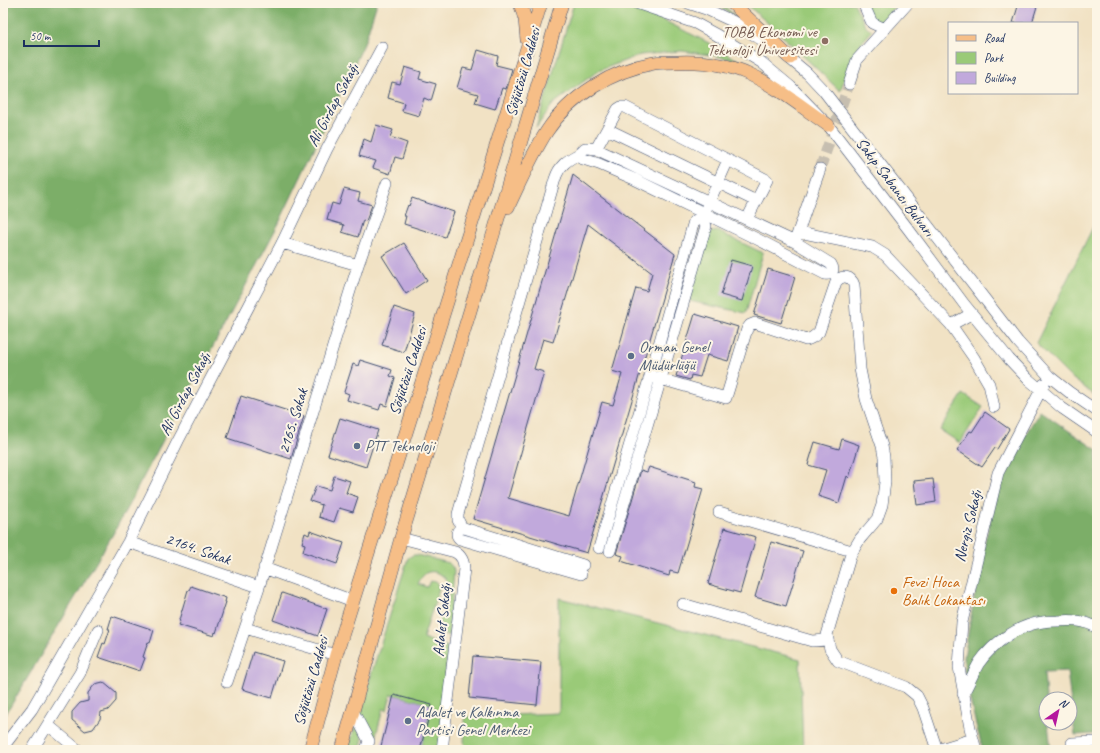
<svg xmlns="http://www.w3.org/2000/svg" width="1100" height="753" font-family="Caveat,sans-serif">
<rect width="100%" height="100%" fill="#fcf5e5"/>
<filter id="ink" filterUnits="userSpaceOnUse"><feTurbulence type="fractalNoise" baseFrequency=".025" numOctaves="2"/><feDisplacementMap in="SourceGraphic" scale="8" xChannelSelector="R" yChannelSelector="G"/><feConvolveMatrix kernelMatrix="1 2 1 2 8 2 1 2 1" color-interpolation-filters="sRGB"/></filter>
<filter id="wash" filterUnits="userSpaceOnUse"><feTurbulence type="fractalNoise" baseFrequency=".012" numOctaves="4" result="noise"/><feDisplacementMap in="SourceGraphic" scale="16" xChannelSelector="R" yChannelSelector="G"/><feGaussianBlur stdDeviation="0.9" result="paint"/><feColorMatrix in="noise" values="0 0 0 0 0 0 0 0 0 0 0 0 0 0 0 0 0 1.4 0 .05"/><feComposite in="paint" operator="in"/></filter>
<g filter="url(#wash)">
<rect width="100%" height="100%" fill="#f1e2c4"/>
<path fill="#9aca78" stroke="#5a7c6b" d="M 574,3 L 615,3 L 661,19 L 707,42 L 741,62 L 717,56 L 682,51 L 640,55 L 598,71 L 553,104 L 536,128 Z
M 712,3 L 721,3 L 735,16 Z
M 745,3 L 854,3 L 866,27 L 872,31 L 857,48 L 840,91 L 780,34 Z
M 864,3 L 898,3 L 880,23 L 872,20 Z
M 1097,219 L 1097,397 L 1068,375 L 1036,343 Z
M 717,231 L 763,253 L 746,313 L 689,301 L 706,237 L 711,232 Z
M 963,394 L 983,407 L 960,443 L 940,430 Z
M 413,555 L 417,555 L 449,563 L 453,568 L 454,571 L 449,636 L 440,633 L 437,628 C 442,616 449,601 449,588 C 449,578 436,568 426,573 C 422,576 420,580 418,584 L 427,587 L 430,581 L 436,582 L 439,588 L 438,592 L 423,638 L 448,647 L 439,750 L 420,750 L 432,705 L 391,694 L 387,710 L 383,709 L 375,739 L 359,713 L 408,558 Z
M 559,598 L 800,659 L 803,750 L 470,750 L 464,744 L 465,717 L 559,713 Z
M 356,723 L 363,738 L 360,750 L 348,750 Z"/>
<path fill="#7bae68" stroke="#4b6e63" d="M 3,3 L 377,3 L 364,44 L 278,225 L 113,534 L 3,719 Z
M 1040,411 L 1097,450 L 1097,734 L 1075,735 L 1067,671 L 1044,672 L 1046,699 L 1046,723 L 1048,723 L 1051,750 L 983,750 L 975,721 L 965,677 L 964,657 L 982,553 L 1001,476 L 1013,454 Z"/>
<g id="blocks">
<path fill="#c1a9dc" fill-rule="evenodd" d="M 1019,3 L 1038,3 L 1032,23 L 1013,23 Z
M 478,50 L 498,56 L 496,65 L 512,69 L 506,89 L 502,88 L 495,109 L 475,103 L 478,94 L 457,88 L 463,68 L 472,70 Z
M 405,67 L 421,72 L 419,79 L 436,84 L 431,101 L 424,98 L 419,116 L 402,111 L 404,103 L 388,98 L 392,82 L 400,84 Z
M 376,125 L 393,130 L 390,137 L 407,143 L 402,159 L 395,157 L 390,174 L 373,168 L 376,161 L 359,156 L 364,139 L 371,142 Z
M 573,175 L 675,254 L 587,553 L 473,519 ZM 588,224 L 652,273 L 647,291 L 636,288 L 612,371 L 622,374 L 613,405 L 602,402 L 569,516 L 508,498 L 544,372 L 534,369 L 543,339 L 553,342 Z
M 344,189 L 360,193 L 358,201 L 372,205 L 366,221 L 363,220 L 358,237 L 342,232 L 344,225 L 327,220 L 332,203 L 339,205 Z
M 412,198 L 454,212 L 445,237 L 404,224 L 406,216 L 404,216 L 408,205 L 409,206 Z
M 404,243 L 427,280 L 406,294 L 382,256 Z
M 731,260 L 752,266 L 742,301 L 721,295 Z
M 768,269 L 795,277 L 781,323 L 754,315 Z
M 394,307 L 415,314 L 404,352 L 382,345 Z
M 695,314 L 738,327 L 728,361 L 707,355 L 700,377 L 691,375 L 690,380 L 676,376 Z
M 360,360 L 392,370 L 390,376 L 395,378 L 387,406 L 381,404 L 379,410 L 347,400 L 349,394 L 344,392 L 353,364 L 358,366 Z
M 241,396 L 304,416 L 291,459 L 227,438 Z
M 985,412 L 1009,429 L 997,449 L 995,448 L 982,467 L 957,450 L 970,431 L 972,432 Z
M 340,418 L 378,430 L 366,467 L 328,455 Z
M 842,439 L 859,445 L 849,478 L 847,476 L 839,503 L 818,496 L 826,470 L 808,465 L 815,442 L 839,449 Z
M 649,467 L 696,482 L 695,487 L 703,489 L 678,573 L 670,571 L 669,576 L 621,561 L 623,556 L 616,554 L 641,470 L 647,472 Z
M 334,476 L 350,481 L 346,493 L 358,497 L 353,512 L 339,508 L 334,522 L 319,517 L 322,505 L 310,501 L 316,486 L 330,490 Z
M 933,479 L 936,502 L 917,505 L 914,481 Z
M 724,528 L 756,537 L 740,593 L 708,584 Z
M 310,531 L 344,543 L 337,564 L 303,552 L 305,544 L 302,543 L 305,533 L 309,535 Z
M 771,542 L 803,551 L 786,606 L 755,597 Z
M 191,586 L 226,598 L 225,602 L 226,602 L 216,633 L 215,632 L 214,636 L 178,625 L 180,621 L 179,620 L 188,590 L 189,590 Z
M 282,593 L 327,609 L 318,636 L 273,620 Z
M 112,616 L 154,630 L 150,643 L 148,642 L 143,657 L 145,658 L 140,671 L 98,657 L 103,643 L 105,644 L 110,629 L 108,629 Z
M 253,652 L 283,661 L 272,698 L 242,689 Z
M 473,656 L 541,662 L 537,705 L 469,698 Z
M 103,682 L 116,693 L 116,701 L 108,710 L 101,712 L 100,719 L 93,729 L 85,731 L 72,720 L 72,712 L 80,703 L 88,701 L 88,693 L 95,684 Z
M 394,695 L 432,705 L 420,750 L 380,750 Z"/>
</g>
</g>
<g filter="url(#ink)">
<use href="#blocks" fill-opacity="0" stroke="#3b4a6d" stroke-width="1"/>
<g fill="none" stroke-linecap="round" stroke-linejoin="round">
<path stroke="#c6beb0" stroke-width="11" stroke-dasharray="11 5.5" stroke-linecap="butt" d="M 820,169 L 849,84"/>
<g stroke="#3b4a6d" stroke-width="12">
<path id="minor" d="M 636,3 L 695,23 L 715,34 L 761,62 L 791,87 L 828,125 L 909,230 L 964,304 L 1009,359 L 1028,379 L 1041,390 L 1062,408 L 1097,432
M 688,3 L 706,9 L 732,21 L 770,45
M 863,3 L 872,23 L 885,29
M 784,54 L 807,73 L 823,90 L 1018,342 L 1049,376 L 1069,392 L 1097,411
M 849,84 L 857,60 L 908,3
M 607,129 L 756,201
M 585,148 L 588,148 L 596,149 L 795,242 L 831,264 C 835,270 832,275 825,274 L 757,239 L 634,179 L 599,164 L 580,158 L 579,154 Z
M 596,149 L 618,109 L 621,107 L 625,107 L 767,180 L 747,219
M 707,207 L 728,160
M 799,232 L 872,247 L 885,255 L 951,325 L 971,314
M 796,238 L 820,169
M 282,243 L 358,265
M 951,325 L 974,358 L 989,384 L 994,407
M 650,376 L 726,398 L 747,329 L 750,325 L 755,323 L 806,340 C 811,339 815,336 819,332 L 836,282 C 842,274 851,276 854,285 L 860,369 L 866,399 L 882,446 L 884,457 L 885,482 L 882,505 L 877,519 L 872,525 L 860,539 L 851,554 L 827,635 L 830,649 L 838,661 L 906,687 L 917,696 L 923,708 L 937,750
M 719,512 L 852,551
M 462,528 L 458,520 L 458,514 L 555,179 C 559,166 567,160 579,154
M 401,538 L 455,552 C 462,556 464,561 464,569 L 442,750
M 128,542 L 259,587
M 599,548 L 650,376 L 694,221 C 699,218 704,220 706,226 L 610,551
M 264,568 L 353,601
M 581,574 L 460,539 C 456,536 456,532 460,529 L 464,528 L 583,565
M 683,604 L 812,641 L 827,640
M 245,628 L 336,655
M 227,682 L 259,587 L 358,265 L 387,183
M 963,694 C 969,684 973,673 979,663 C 993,643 1018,625 1043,622 C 1048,621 1053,621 1058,621 C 1072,620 1085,620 1097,628
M 353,711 L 369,741 L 366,750
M 48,725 L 78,750
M 1072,743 L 1097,742
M 3,747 L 32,709 L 128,542 L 178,441 L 282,243 L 327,149 L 382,47
M 32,750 L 80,673 L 98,630
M 937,750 L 973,739
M 976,750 L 970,728 L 959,667 L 962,622 L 998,473 L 1044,384"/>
</g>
<g stroke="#3b4a6d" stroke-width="14">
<path id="major" d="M 520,3 L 525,19 L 527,40
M 732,3 L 790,58
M 508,207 C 520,182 532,154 547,131 C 570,96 613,70 654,63 C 662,62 670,62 678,62 C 703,61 727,64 749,74 C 778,87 803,108 828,125
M 310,750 L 336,655 L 527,48 L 541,3
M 342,750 L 353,711 L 401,538 L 493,235 L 562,3"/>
</g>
<use href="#minor" stroke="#fff" stroke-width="11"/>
<use href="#major" stroke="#f6be87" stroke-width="13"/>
</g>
</g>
<circle fill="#8d6e63" stroke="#fcf5e5" stroke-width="1.5" cx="825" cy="41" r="4"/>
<g fill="#5c6f8a" stroke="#fcf5e5" stroke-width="1.5">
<circle cx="631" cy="356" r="4"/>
<circle cx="357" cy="446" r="4"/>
<circle cx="408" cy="721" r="4"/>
</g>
<circle fill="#e8710a" stroke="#fcf5e5" stroke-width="1.5" cx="894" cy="591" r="4"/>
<g text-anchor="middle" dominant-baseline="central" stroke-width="4" stroke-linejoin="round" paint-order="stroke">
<g font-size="16" fill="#785e54" stroke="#fcf5e5" text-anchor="end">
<text x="817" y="32">TOBB Ekonomi ve<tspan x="817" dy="18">Teknoloji Üniversitesi</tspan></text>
</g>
<g font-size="16" fill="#1b2f5e" stroke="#fcf5e5">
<text transform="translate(523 72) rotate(-74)">Söğütözü Caddesi</text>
<text transform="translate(333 105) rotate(-62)">Ali Girdap Sokağı</text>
<text transform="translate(895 187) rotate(53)">Sakıp Sabancı Bulvarı</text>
<text transform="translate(408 371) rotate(-72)">Söğütözü Caddesi</text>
<text transform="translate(185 394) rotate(-62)">Ali Girdap Sokağı</text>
<text transform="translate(293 421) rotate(-73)">2165. Sokak</text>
<text transform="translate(968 526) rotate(-76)">Nergiz Sokağı</text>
<text transform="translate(198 549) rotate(19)">2164. Sokak</text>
<text transform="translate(442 620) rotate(-84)">Adalet Sokağı</text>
<text transform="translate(311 681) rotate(-74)">Söğütözü Caddesi</text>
</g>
<g font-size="16" fill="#4e5e75" stroke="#fcf5e5" text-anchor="start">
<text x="639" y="347">Orman Genel<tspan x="639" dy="18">Müdürlüğü</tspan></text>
<text x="365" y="446">PTT Teknoloji</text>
<text x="416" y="712">Adalet ve Kalkınma<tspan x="416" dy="18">Partisi Genel Merkezi</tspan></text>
</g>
<g font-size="16" fill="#c56008" stroke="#fcf5e5" text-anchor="start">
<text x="902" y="582">Fevzi Hoca<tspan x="902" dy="18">Balık Lokantası</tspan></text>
</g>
</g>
<rect width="1100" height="753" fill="none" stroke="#fcf5e5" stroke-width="16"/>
<rect x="948" y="22" width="130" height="72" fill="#fcf5e5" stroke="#a2a6af"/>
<rect x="956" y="35" width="20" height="6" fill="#f6be87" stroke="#a2a6af"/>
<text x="984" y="42" font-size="12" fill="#1b2f5e">Road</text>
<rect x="956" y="52" width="20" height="12" fill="#9aca78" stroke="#a2a6af"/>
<text x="984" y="62" font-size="12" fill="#1b2f5e">Park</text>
<rect x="956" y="72" width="20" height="12" fill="#c1a9dc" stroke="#a2a6af"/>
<text x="984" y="82" font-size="12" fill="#1b2f5e">Building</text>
<g transform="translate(1058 711) rotate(34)"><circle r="19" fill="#fcf5e5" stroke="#a2a6af"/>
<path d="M0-3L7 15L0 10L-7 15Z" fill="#b5179e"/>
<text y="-6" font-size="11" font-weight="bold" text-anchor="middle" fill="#1b2f5e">N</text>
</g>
<path d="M24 40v6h75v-6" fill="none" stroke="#1b2f5e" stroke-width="2"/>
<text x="30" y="40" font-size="12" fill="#1b2f5e" stroke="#fcf5e5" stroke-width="3" paint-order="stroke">50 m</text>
</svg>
